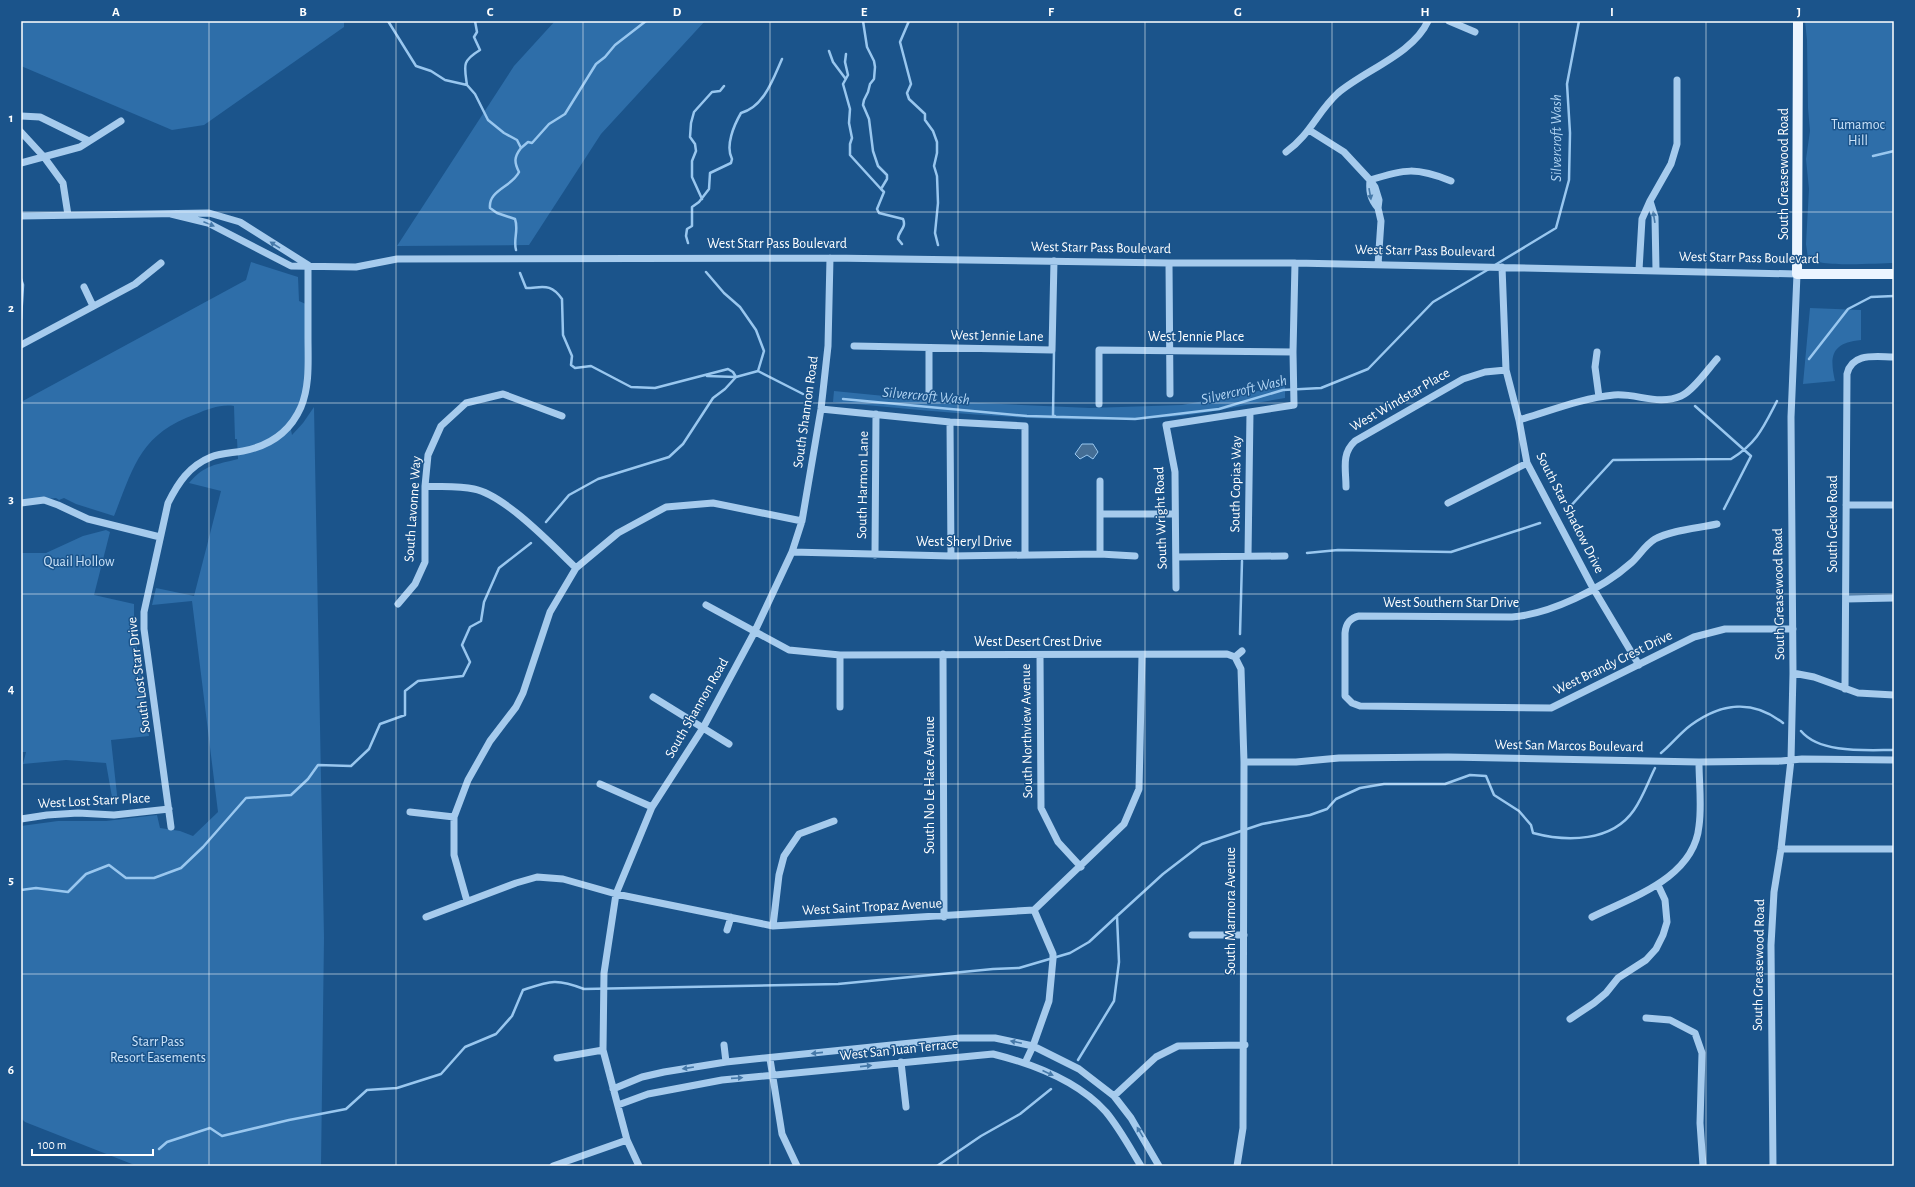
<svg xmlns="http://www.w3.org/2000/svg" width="1915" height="1187" font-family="'Alegreya Sans',sans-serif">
<rect width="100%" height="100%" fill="#1b548b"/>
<path fill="#2e6ea9" d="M 21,21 L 344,21 L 344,27 L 204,125 L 172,130 L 21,66 Z
M 555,21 L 705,21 L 601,134 L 529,245 L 397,246 L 514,66 Z
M 1805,21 L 1894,21 L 1894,263 C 1877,263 1819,268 1808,258 L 1806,244 L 1809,189 L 1806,159 L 1810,131 L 1808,108 L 1807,40 Z
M 251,262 L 298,277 L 299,301 L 308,305 L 306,387 L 290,425 L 292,435 L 303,423 L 314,407 L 324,938 L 321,1166 L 137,1166 L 25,1122 L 21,1118 L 21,826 L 58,821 L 106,821 L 157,815 L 160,828 L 180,831 L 193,836 L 218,812 L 192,601 L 152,605 L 156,588 L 194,596 L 221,491 L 189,483 C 205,464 216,465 238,459 L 237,439 L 235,439 L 234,406 C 221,404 208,409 196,414 C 140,434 134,466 114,516 L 76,504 L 64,498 L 59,500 L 56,498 L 21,502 L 21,402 L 246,280 Z
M 1810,308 L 1861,310 L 1861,340 C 1832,343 1829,355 1835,381 L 1803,384 Z
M 1285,386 L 1285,398 C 1247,404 1207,414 1169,417 C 1056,425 945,412 833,402 L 834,391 L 935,401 L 1090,408 L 1182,405 Z
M 106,530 L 110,532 L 94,595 L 134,604 L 134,626 L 149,736 L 111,740 L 118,804 L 113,803 L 106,763 L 66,760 L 23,764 L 26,752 L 21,752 L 21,553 L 46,553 L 83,536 Z"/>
<path fill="#456e95" stroke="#99c7ef" d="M 1082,444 L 1093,444 L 1098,452 L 1093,459 L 1087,455 L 1080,459 L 1075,454 Z"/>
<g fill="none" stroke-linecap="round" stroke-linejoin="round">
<path stroke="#99c7ef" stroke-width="2.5" d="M 388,21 L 416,66 L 431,71 L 445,80 L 467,85 L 475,94 L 488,120 L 504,133 L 517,140 L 521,148 C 514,157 514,162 519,172 C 512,187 488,190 490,208 L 497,213 L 515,219 C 519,230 513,239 516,250
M 863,21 L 867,47 L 874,61 L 875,67 L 874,79 L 870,84 L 868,92 L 864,100 L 863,105 L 869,119 L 873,151 L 878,166 L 887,175 L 887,179 L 881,189 L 884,192 L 877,209 L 879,213 L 903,219 C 907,228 898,231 898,239 L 902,244
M 909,21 L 900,42 L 911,84 L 907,93 L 909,99 L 925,114 L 925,120 L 933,131 L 937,142 L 937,153 L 934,166 L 937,176 L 938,203 L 935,233 L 938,245
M 829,51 L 833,62 L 845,78
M 846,54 L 845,62 L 848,75 L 843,84 L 850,109 L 849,123 L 852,138 L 850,144 L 850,155 L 881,189
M 467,85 C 464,65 462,61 480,50 L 474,37 L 477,32 L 475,21
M 521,148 L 528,142 L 532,143 L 549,124 L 565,114 L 596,64 L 605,57 L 615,45 L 646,21
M 1873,156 L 1894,151
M 702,199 L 692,177 L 692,161 L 696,151 L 695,144 L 690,137 L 691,123 L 694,112 L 712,92 L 720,91 L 724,86
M 688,243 L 686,236 L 687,229 L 692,226 L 692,207 L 699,202 L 709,189 L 710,173 L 731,163 L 732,159 C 725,146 734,125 741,113 C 764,107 773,79 782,59
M 1495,265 L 1556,228 L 1569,180 L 1570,133 L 1567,84 L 1579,21
M 706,272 L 724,293 L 740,307 L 756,330 L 764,351 L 758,371
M 520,273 L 526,288 C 542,288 550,282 562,299 L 563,335 L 572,356 L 571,365 L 575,368 L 591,366 L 631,387 L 655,388 L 728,369 L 733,372 L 736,377
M 21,279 L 23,285 L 21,319
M 1054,351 L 1053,415 L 1055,416
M 1809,359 L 1848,309 L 1871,297 L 1894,296
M 707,376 L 736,377
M 843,399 L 1027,416 L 1135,419 L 1219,409 L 1283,390 L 1321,388 L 1368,369 L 1433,302 L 1489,269
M 1695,406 L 1751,456 L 1724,509
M 1567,510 L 1613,460 L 1731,459 C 1757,443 1763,428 1777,401
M 546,522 L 569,495 L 598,479 L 669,457 L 683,444 L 713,398 L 725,389 L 736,377 L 758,371 L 803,394
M 1307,553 L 1338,550 L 1451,552 L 1540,523
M 1240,634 L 1242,561
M 1801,731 C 1820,754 1867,750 1894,750
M 1661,753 C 1672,744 1680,733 1691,725 C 1721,703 1753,699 1783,723
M 21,890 L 36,888 L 68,892 L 86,874 L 109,865 L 126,878 L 154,878 L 181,868 L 203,847 L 246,798 L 291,795 L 308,779 L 318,765 L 351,766 L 369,749 L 380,724 L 405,715 L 405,691 L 418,681 L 463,676 L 470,662 L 462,645 L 470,627 L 481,621 L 484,602 L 499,568 L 531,543
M 1078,1060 L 1114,1001 L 1119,962 L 1117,916 L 1163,874 L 1202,844 L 1262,824 L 1310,815 L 1327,809 L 1336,799 L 1360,788 L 1384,784 L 1445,784 L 1470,775 L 1486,776 L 1494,795 L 1519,811 L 1531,825 L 1533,833 C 1567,842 1612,842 1634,810 C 1643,797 1648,782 1655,768
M 159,1149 L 167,1142 L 210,1128 L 222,1136 L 289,1120 L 346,1109 L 367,1090 L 397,1088 L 441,1074 L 465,1047 L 496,1034 L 512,1016 L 523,990 C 550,981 556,978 584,989 L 838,984 L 993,969 L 1019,968 L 1070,953 L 1089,942 L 1117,916
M 937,1166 L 981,1136 L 1020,1114 L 1051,1089"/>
<path stroke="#a6cbed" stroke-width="7" d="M 1449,21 L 1475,32
M 21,116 L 40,117 L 89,141
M 1309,130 L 1344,152 L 1370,180 C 1405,169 1416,167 1451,181
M 21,132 L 44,157 L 63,183 L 68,215
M 1286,152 C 1310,135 1318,111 1338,93 C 1365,70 1413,54 1428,21
M 21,163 L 80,147 L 121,121
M 1650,201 L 1671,164 L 1677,144 L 1677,80
M 1378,208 C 1370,199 1369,191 1370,180 L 1375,187 L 1379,200 L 1378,208 L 1381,221 L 1378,265
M 171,214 L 208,223 L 291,266 L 356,267 L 397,259 L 830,258 L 1169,263 L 1295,263 L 1797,274 L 1791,417 L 1793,673 L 1791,760 L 1781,849 L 1774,892 L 1771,945 L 1773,1166
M 21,216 L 209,213 L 240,222 L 308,265
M 1169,263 L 1170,394
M 1502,267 L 1506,370 L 1519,420 L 1527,463 L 1593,588 L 1639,665
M 1639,270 L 1642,219 L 1650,201 L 1655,217 L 1656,270
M 84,287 L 93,306
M 21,345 L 135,284 L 161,263
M 854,346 L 1052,350 L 1054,261
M 1597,352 L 1595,367 L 1599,397
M 929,397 L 929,348
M 1099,404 L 1099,350 L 1293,352
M 821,409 L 950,422 L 1025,426 L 1025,555
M 1519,420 C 1550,411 1582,398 1614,395 C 1637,393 1658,406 1681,396 C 1693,391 1708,369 1717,359
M 950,422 L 951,556
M 425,486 C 441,487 459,486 474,489 C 505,495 553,546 576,568
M 1346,487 C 1346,469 1341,454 1355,441 L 1463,379 L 1485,372 L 1506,370
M 21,503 L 44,500 L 58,505 L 88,519 L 160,537
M 1448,503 L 1527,463
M 1846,505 L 1894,505
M 1100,514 L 1174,514
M 1717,524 C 1699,528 1671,530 1655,539 C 1645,545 1639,556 1631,563 C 1602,589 1550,614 1512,617 L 1359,616 C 1350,618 1346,623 1345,633 L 1345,696 L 1352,703 L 1360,706 L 1551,708 L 1694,637 L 1725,629 L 1793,629
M 792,552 L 951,556 L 1100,554 L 1135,556
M 1100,554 L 1100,481
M 875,555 L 876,414
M 1248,556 L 1250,412
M 1176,557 L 1285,556
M 1176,588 L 1175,472 L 1166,425 L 1294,405 L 1293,352 L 1295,263
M 1846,599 L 1894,598
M 398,604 L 415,584 L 425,562 L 425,486 L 428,455 L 441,426 L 466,403 L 503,394 L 562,416
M 706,605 L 789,650 L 840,655 L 1227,654 L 1235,657 L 1241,669 L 1244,762 L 1243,1128 L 1237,1166
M 943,654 L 944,917
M 1040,655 L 1041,808 L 1058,842 L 1081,867
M 1235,657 L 1242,651
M 1793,673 L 1814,677 L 1858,693 L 1894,695
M 1845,689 L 1847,374 C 1852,352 1876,357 1894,357
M 653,697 L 729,744
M 840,707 L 840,655
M 1244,762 L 1296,762 L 1339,758 L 1448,757 L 1699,762 L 1781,761 L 1802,759 L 1894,760
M 600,784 L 652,807
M 410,812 L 454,817
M 21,819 L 47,815 L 78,813 L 114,815 L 169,809
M 171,827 L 144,629 L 144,612 L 168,503 C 178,483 189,466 211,457 C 221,453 232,453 243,451 C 269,446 290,432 301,407 C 310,385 308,361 308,338 C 308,314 308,289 308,265
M 1781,849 L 1894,849
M 467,901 L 454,855 L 454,817 L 468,780 L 490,741 L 516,707 L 523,693 L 550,612 L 576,568 L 618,533 L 666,507 L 713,503 L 802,521
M 426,917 L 516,883 L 537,877 L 563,879 L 616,894 L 773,926 L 1034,910 L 1124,824 L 1139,789 L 1142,655
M 1592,917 C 1632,897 1694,878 1699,826 C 1702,805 1699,783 1699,762
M 773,926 L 779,875 L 784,856 L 799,834 L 834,821
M 727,930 L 731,917
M 1192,935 L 1244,935
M 1646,1018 L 1670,1020 L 1695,1033 L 1702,1053 L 1700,1123 L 1703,1166
M 1570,1019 L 1594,1003 L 1606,993 L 1618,978 L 1646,960 L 1656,949 L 1663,935 L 1667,922 L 1665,900 L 1658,885
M 724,1045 L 726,1062
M 557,1058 L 603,1050
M 770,1059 L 782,1134 L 797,1166
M 901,1062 L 906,1107
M 1025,1063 L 1033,1046 L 1049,1001 L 1053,959 L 1053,954 L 1034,910
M 613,1089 L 642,1077 L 664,1072 L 726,1062 L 960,1038 L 995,1038 L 1033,1046 L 1079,1069 L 1114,1096 L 1131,1118 L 1159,1166
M 1114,1096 L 1156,1057 L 1178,1046 L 1245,1045
M 618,1105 L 648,1094 L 722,1080 L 993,1054 C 1033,1064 1077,1080 1106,1112 C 1120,1129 1130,1148 1141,1166
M 553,1166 L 627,1140
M 639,1166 L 627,1140 L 603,1050 L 604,973 L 616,894 L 652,807 L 703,728 L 754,633 L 792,552 L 802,521 L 821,409 L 828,346 L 830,258"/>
<path stroke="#ecf5ff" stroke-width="10" d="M 1798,21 L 1797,274 L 1894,274"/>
</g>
<defs><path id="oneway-solid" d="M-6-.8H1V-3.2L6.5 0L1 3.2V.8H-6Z"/></defs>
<g fill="#4578a8">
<use href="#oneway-solid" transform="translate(1370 194) rotate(80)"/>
<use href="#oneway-solid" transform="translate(1654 217) rotate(-99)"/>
<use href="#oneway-solid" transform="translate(209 224) rotate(22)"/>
<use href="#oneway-solid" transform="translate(275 245) rotate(-148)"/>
<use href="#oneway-solid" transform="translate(1016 1042) rotate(-168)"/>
<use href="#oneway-solid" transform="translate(817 1053) rotate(174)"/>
<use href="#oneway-solid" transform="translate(866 1066) rotate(-6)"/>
<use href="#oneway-solid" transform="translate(688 1068) rotate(171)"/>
<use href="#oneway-solid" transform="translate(1048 1073) rotate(24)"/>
<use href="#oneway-solid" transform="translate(737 1078) rotate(-4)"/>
<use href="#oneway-solid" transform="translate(1140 1132) rotate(-121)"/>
</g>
<path fill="none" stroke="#fff" stroke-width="1" stroke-opacity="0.55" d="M 209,21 L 209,1166M 396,21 L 396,1166M 583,21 L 583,1166M 770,21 L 770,1166M 958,21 L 958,1166M 1145,21 L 1145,1166M 1332,21 L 1332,1166M 1519,21 L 1519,1166M 1706,21 L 1706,1166M 21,212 L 1894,212M 21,403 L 1894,403M 21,594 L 1894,594M 21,784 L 1894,784M 21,974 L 1894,974"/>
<g text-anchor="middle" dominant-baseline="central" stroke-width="3" stroke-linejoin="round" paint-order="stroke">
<g font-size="14" fill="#cce4fa" stroke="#1b548b">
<text x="1858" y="125">Tumamoc<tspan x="1858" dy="16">Hill</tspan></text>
<text x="79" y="562">Quail Hollow</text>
<text x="158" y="1042">Starr Pass<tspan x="158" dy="16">Resort Easements</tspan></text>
</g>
<g font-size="14" fill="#fff" stroke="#1b548b">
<text transform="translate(1784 174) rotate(-90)">South Greasewood Road</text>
<text x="777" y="244">West Starr Pass Boulevard</text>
<text transform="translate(1101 248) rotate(1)">West Starr Pass Boulevard</text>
<text transform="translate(1425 251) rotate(1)">West Starr Pass Boulevard</text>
<text transform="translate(1749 258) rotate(1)">West Starr Pass Boulevard</text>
<text transform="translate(997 336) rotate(1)">West Jennie Lane</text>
<text x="1196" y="337">West Jennie Place</text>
<text transform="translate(1400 400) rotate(-30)">West Windstar Place</text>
<text transform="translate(806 412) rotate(-82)">South Shannon Road</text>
<text transform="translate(1236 484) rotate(-89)">South Copias Way</text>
<text transform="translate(863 485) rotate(-89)">South Harmon Lane</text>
<text transform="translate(413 509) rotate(-86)">South Lavonne Way</text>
<text transform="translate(1570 513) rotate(63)">South Star Shadow Drive</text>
<text transform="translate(1161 518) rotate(-92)">South Wright Road</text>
<text transform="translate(1833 524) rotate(-90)">South Gecko Road</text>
<text x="964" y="542">West Sheryl Drive</text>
<text transform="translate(1779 594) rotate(-91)">South Greasewood Road</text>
<text x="1451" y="603">West Southern Star Drive</text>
<text x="1038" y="642">West Desert Crest Drive</text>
<text transform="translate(1613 663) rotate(-26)">West Brandy Crest Drive</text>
<text transform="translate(139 675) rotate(-97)">South Lost Starr Drive</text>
<text transform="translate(697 708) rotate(-60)">South Shannon Road</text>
<text transform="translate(1027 731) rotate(-91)">South Northview Avenue</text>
<text transform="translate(1569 746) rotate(1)">West San Marcos Boulevard</text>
<text transform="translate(930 785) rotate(-90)">South No Le Hace Avenue</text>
<text transform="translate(94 801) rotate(-3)">West Lost Starr Place</text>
<text transform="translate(872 907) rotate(-3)">West Saint Tropaz Avenue</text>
<text transform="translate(1231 911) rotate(-90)">South Marmora Avenue</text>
<text transform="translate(1759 965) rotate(-89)">South Greasewood Road</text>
<text transform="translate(899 1050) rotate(-6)">West San Juan Terrace</text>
</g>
<g font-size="15" font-style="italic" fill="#b2d5f4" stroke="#1b548b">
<text transform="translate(1556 138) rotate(-90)">Silvercroft Wash</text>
<text transform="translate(1244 390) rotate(-13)">Silvercroft Wash</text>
<text transform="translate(926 396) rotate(5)">Silvercroft Wash</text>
</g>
</g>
<rect width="1915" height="1187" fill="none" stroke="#1b548b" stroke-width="44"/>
<path d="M32 1149v6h121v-6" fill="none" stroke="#ffffff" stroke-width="2"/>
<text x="38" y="1149" font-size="12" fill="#ffffff" stroke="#1b548b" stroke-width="3" paint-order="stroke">100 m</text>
<rect x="22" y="22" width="1871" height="1143" fill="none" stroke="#fff" stroke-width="1.5"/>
<g font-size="13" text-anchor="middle" font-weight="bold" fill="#fff">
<text x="116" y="16">A</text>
<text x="303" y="16">B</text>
<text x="490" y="16">C</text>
<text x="677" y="16">D</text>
<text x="864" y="16">E</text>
<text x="1051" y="16">F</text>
<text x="1238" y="16">G</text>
<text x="1425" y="16">H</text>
<text x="1612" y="16">I</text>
<text x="1799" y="16">J</text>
<text x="11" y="122">1</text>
<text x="11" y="312">2</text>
<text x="11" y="503">3</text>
<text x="11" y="693">4</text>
<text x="11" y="884">5</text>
<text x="11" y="1074">6</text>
</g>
</svg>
